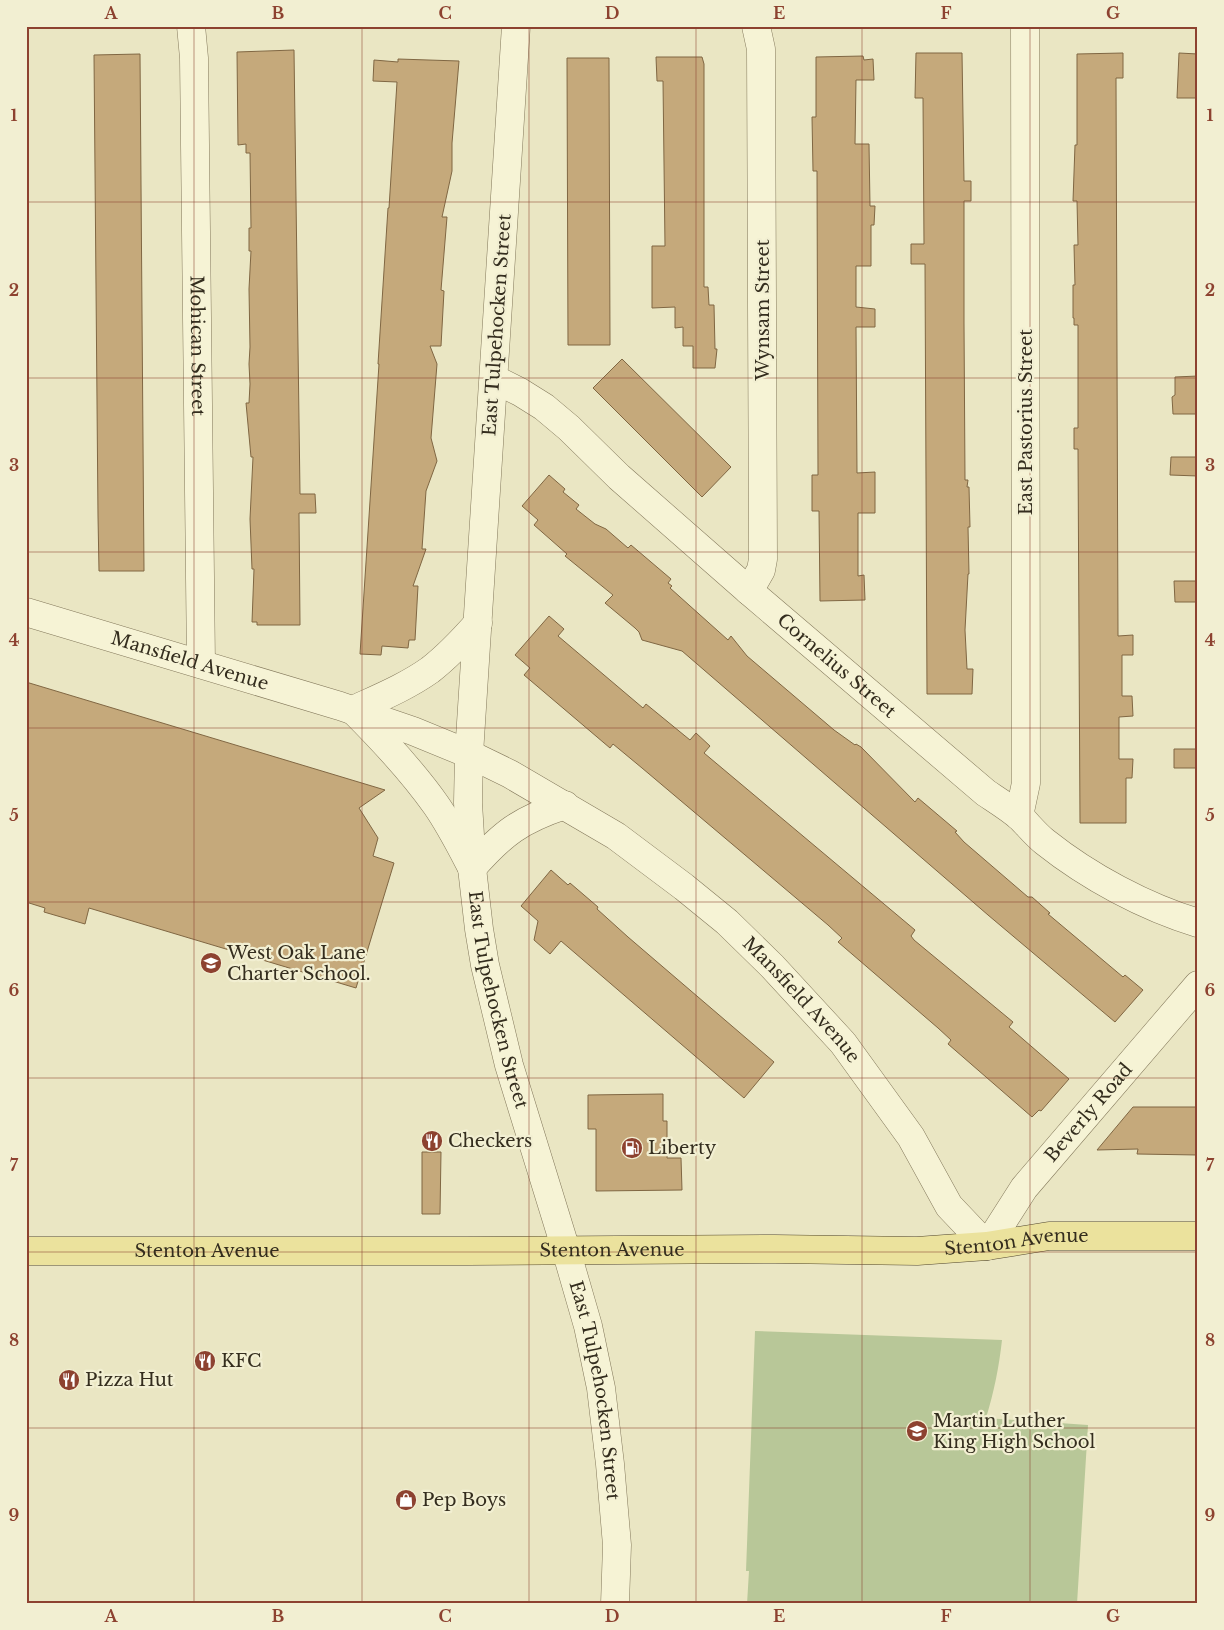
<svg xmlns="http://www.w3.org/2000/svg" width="1224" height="1630" font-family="'Libre Baskerville',serif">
<rect width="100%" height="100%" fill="#eae6c3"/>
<path fill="#b8c798" d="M 755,1331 L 1002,1340 C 999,1367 994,1392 986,1418 L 1088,1425 L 1077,1604 L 747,1604 L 749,1571 L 746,1571 Z"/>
<path fill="#c5a97b" stroke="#806743" d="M 294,50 L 300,494 L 315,494 L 316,513 L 299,513 L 300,625 L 257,625 L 257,622 L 252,622 L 254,569 L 252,569 L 250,519 L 253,457 L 251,457 L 246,403 L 249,403 L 250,384 L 249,364 L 250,347 L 249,289 L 251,251 L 249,251 L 249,228 L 251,228 L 250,153 L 246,153 L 246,144 L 238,145 L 237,52 Z
M 916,53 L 962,53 L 964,181 L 971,181 L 971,201 L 964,201 L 964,323 L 965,480 L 968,480 L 967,487 L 969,487 L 970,527 L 968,527 L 969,574 L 968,574 L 965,630 L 967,669 L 973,669 L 972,694 L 927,694 L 925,264 L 911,264 L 911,244 L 924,244 L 923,98 L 915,98 Z
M 1123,53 L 1123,78 L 1116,78 L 1118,636 L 1133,635 L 1133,655 L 1122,655 L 1122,696 L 1132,696 L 1133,716 L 1119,717 L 1119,759 L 1133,759 L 1132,778 L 1126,778 L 1126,823 L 1080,823 L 1078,449 L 1074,449 L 1074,428 L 1078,428 L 1078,325 L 1074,325 L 1074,318 L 1073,318 L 1073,285 L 1075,285 L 1074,245 L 1078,245 L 1077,201 L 1073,201 L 1075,145 L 1077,145 L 1077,54 Z
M 1179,53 L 1198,54 L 1198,98 L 1177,98 Z
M 140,54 L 144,571 L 99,571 L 98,516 L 94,55 Z
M 863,56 L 864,60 L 873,59 L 874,80 L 856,80 L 855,144 L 869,144 L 870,206 L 875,206 L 874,225 L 871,225 L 871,266 L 856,266 L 856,307 L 875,309 L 875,327 L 856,327 L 857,473 L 875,472 L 875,513 L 858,513 L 858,576 L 864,575 L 865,600 L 820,601 L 819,511 L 812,511 L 812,475 L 818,475 L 817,171 L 813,171 L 812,117 L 816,117 L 816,57 Z
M 656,57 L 702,57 L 704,64 L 704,287 L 708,287 L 709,305 L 714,305 L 715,349 L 717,349 L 715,368 L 693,368 L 693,346 L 683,346 L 683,327 L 675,328 L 675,307 L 652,308 L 652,246 L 665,246 L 663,81 L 657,81 Z
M 567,58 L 609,58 L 610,345 L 568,345 Z
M 398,59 L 459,61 L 452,143 L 452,171 L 442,217 L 447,217 L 441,290 L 444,291 L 441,346 L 430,346 L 437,364 L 431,438 L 437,461 L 426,491 L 422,549 L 426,549 L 413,586 L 418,586 L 415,640 L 409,640 L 408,648 L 382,646 L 381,655 L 360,654 L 379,364 L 378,364 L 388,208 L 389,208 L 397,82 L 373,81 L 374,60 L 398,62 Z
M 622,359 L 731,467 L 702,497 L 593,388 Z
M 1198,376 L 1198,414 L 1173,414 L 1172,397 L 1175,395 L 1175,377 Z
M 1171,457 L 1198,457 L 1198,476 L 1170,475 Z
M 549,475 L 565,489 L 563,492 L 579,505 L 576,509 L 595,524 L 606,529 L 628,548 L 631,545 L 671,579 L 668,583 L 672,586 L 670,588 L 728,640 L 731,636 L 747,656 L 834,730 L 855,745 L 856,744 L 861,747 L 915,802 L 918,798 L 957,831 L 955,832 L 964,842 L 1028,897 L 1032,897 L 1050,913 L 1048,914 L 1123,977 L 1125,975 L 1143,990 L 1115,1022 L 988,915 L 682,651 L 642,640 L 639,632 L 635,628 L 605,603 L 613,595 L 565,556 L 567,554 L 534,525 L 538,520 L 522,506 Z
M 1174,581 L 1198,581 L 1198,602 L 1175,602 Z
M 549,616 L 564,629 L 558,636 L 643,708 L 646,704 L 690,740 L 696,733 L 710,746 L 704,753 L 915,930 L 911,936 L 914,940 L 1013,1022 L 1009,1027 L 1069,1079 L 1041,1111 L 1039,1110 L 1032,1117 L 948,1044 L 951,1040 L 938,1028 L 838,942 L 842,938 L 828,925 L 642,768 L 613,744 L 610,748 L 524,675 L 530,668 L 515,655 Z
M 26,682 L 385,790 L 359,808 L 378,838 L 373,856 L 394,863 L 356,988 L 89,908 L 85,924 L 44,912 L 45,908 L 26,902 Z
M 1174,749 L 1198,749 L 1198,768 L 1174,768 Z
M 551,870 L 568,885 L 570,883 L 598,907 L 597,909 L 628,937 L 774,1062 L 744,1098 L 561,941 L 550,954 L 534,940 L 538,921 L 521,906 Z
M 663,1094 L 663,1121 L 667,1121 L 667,1158 L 681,1158 L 682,1190 L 596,1191 L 596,1129 L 588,1129 L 588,1095 Z
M 1133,1107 L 1198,1107 L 1198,1155 L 1137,1154 L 1138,1149 L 1097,1150 Z
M 422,1152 L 441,1152 L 440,1214 L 422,1214 Z"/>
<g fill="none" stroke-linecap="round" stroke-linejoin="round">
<g stroke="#83785b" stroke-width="29">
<g id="street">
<path id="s1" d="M 191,26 L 194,58 L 201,664"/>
<path id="s2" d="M 516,26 L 469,754 L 468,803 L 472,868 L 479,929 L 485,965 L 509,1065 L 566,1250 L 588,1326 L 601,1388 L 610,1464 L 617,1545 L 615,1604"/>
<path id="s3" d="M 494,379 L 520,392 L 544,407 L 569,428 L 619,477 L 749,591 L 986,793 C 998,801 1011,809 1021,818 C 1029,826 1036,835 1045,842 C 1089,877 1145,907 1198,923"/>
<path d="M 749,591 L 761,570 L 763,559 L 761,49 L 756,26"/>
<path id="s4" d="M 26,612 L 340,706 L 413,731 L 469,754 L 510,774 L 616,836 L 684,887 L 727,922 L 772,966 L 843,1043 L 911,1137 L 949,1206 L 987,1246 L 1024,1188 L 1198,985"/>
<path d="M 478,623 C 463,640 448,656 430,670 C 406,687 379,698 353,710 C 383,740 412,771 436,805 C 450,825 461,847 472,868 C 503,833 520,820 565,805"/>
<path d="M 1019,816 L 1026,783 L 1025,26"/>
</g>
</g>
<g stroke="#51462f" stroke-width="29">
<g id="primary">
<path id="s5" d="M 26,1251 L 467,1251 L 775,1249 L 917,1251 L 987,1246 L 1049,1236 L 1198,1236"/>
</g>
</g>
<use href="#street" stroke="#f6f3d5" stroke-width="28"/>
<use href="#primary" stroke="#ebe29d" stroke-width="28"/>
</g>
<path fill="none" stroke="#8d4230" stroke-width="1" stroke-opacity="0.55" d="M 194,26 L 194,1604M 362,26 L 362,1604M 529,26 L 529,1604M 696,26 L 696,1604M 862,26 L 862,1604M 1030,26 L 1030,1604M 26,202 L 1198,202M 26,378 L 1198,378M 26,552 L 1198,552M 26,728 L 1198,728M 26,902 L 1198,902M 26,1078 L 1198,1078M 26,1252 L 1198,1252M 26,1428 L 1198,1428"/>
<defs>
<g id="school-disc" transform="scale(1.125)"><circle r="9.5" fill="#8d4230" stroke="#f2efd2"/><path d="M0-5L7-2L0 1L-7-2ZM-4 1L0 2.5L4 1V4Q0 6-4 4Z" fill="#fff"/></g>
<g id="restaurant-disc" transform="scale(1.125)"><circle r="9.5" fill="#8d4230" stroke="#f2efd2"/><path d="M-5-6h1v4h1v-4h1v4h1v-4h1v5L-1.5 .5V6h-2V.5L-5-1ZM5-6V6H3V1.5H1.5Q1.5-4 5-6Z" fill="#fff"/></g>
<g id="fuel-disc" transform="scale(1.125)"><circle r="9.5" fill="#8d4230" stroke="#f2efd2"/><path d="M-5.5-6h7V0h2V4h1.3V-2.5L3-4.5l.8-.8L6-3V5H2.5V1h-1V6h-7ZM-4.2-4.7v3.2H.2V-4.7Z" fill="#fff"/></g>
<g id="shop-disc" transform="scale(1.125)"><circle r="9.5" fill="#8d4230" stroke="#f2efd2"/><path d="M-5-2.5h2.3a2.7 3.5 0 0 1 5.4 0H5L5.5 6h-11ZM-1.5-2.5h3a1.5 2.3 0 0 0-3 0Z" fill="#fff"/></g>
</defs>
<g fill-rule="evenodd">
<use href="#school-disc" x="211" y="963"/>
<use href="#restaurant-disc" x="432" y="1141"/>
<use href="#fuel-disc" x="632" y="1148"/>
<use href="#restaurant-disc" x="205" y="1361"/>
<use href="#restaurant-disc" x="69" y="1380"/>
<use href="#school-disc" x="917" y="1431"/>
<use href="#shop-disc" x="406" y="1500"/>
</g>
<g text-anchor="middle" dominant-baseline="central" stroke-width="4.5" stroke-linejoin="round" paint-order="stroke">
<g font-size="18" fill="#342d1e" stroke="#f2efd2">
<text transform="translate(763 310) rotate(-90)">Wynsam Street</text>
<text transform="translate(497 325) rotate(-86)">East Tulpehocken Street</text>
<text stroke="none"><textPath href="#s1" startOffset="320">Mohican Street</textPath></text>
<text transform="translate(1026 422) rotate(-90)">East Pastorius Street</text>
<text stroke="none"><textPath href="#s4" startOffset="171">Mansfield Avenue</textPath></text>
<text stroke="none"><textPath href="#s3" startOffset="448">Cornelius Street</textPath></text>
<text stroke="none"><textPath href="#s2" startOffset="978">East Tulpehocken Street</textPath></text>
<text stroke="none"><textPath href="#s4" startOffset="882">Mansfield Avenue</textPath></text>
<text stroke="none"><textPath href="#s4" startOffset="1360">Beverly Road</textPath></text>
<text stroke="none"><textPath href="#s5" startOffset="991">Stenton Avenue</textPath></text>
<text stroke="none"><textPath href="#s5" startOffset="586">Stenton Avenue</textPath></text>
<text stroke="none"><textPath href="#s5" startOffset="181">Stenton Avenue</textPath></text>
<text stroke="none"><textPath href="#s2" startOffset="1382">East Tulpehocken Street</textPath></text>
</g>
<g font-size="18" fill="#342d1e" stroke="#f2efd2" text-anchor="start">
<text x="227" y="953">West Oak Lane<tspan x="227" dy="21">Charter School.</tspan></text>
<text x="448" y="1141">Checkers</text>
<text x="648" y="1148">Liberty</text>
<text x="221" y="1361">KFC</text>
<text x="85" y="1380">Pizza Hut</text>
<text x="933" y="1421">Martin Luther<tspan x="933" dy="21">King High School</tspan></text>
<text x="422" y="1500">Pep Boys</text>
</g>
</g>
<rect width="1224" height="1630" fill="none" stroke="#f2efd2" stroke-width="55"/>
<rect x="28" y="28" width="1168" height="1574" fill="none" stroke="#8d4230" stroke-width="2"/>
<g font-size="16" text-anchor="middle" font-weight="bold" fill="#8d4230">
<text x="111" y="19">A</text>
<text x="278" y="19">B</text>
<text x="445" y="19">C</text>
<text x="612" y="19">D</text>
<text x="779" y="19">E</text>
<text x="946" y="19">F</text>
<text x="1113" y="19">G</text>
<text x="14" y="121">1</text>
<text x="1210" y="121">1</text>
<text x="14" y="296">2</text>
<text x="1210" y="296">2</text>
<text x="14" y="471">3</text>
<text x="1210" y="471">3</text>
<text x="14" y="646">4</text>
<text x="1210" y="646">4</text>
<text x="14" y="821">5</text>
<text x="1210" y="821">5</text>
<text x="14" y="996">6</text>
<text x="1210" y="996">6</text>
<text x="14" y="1171">7</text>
<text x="1210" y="1171">7</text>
<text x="14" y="1346">8</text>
<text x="1210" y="1346">8</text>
<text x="14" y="1521">9</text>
<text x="1210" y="1521">9</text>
<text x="111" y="1622">A</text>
<text x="278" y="1622">B</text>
<text x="445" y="1622">C</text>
<text x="612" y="1622">D</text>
<text x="779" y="1622">E</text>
<text x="946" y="1622">F</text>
<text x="1113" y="1622">G</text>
</g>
</svg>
